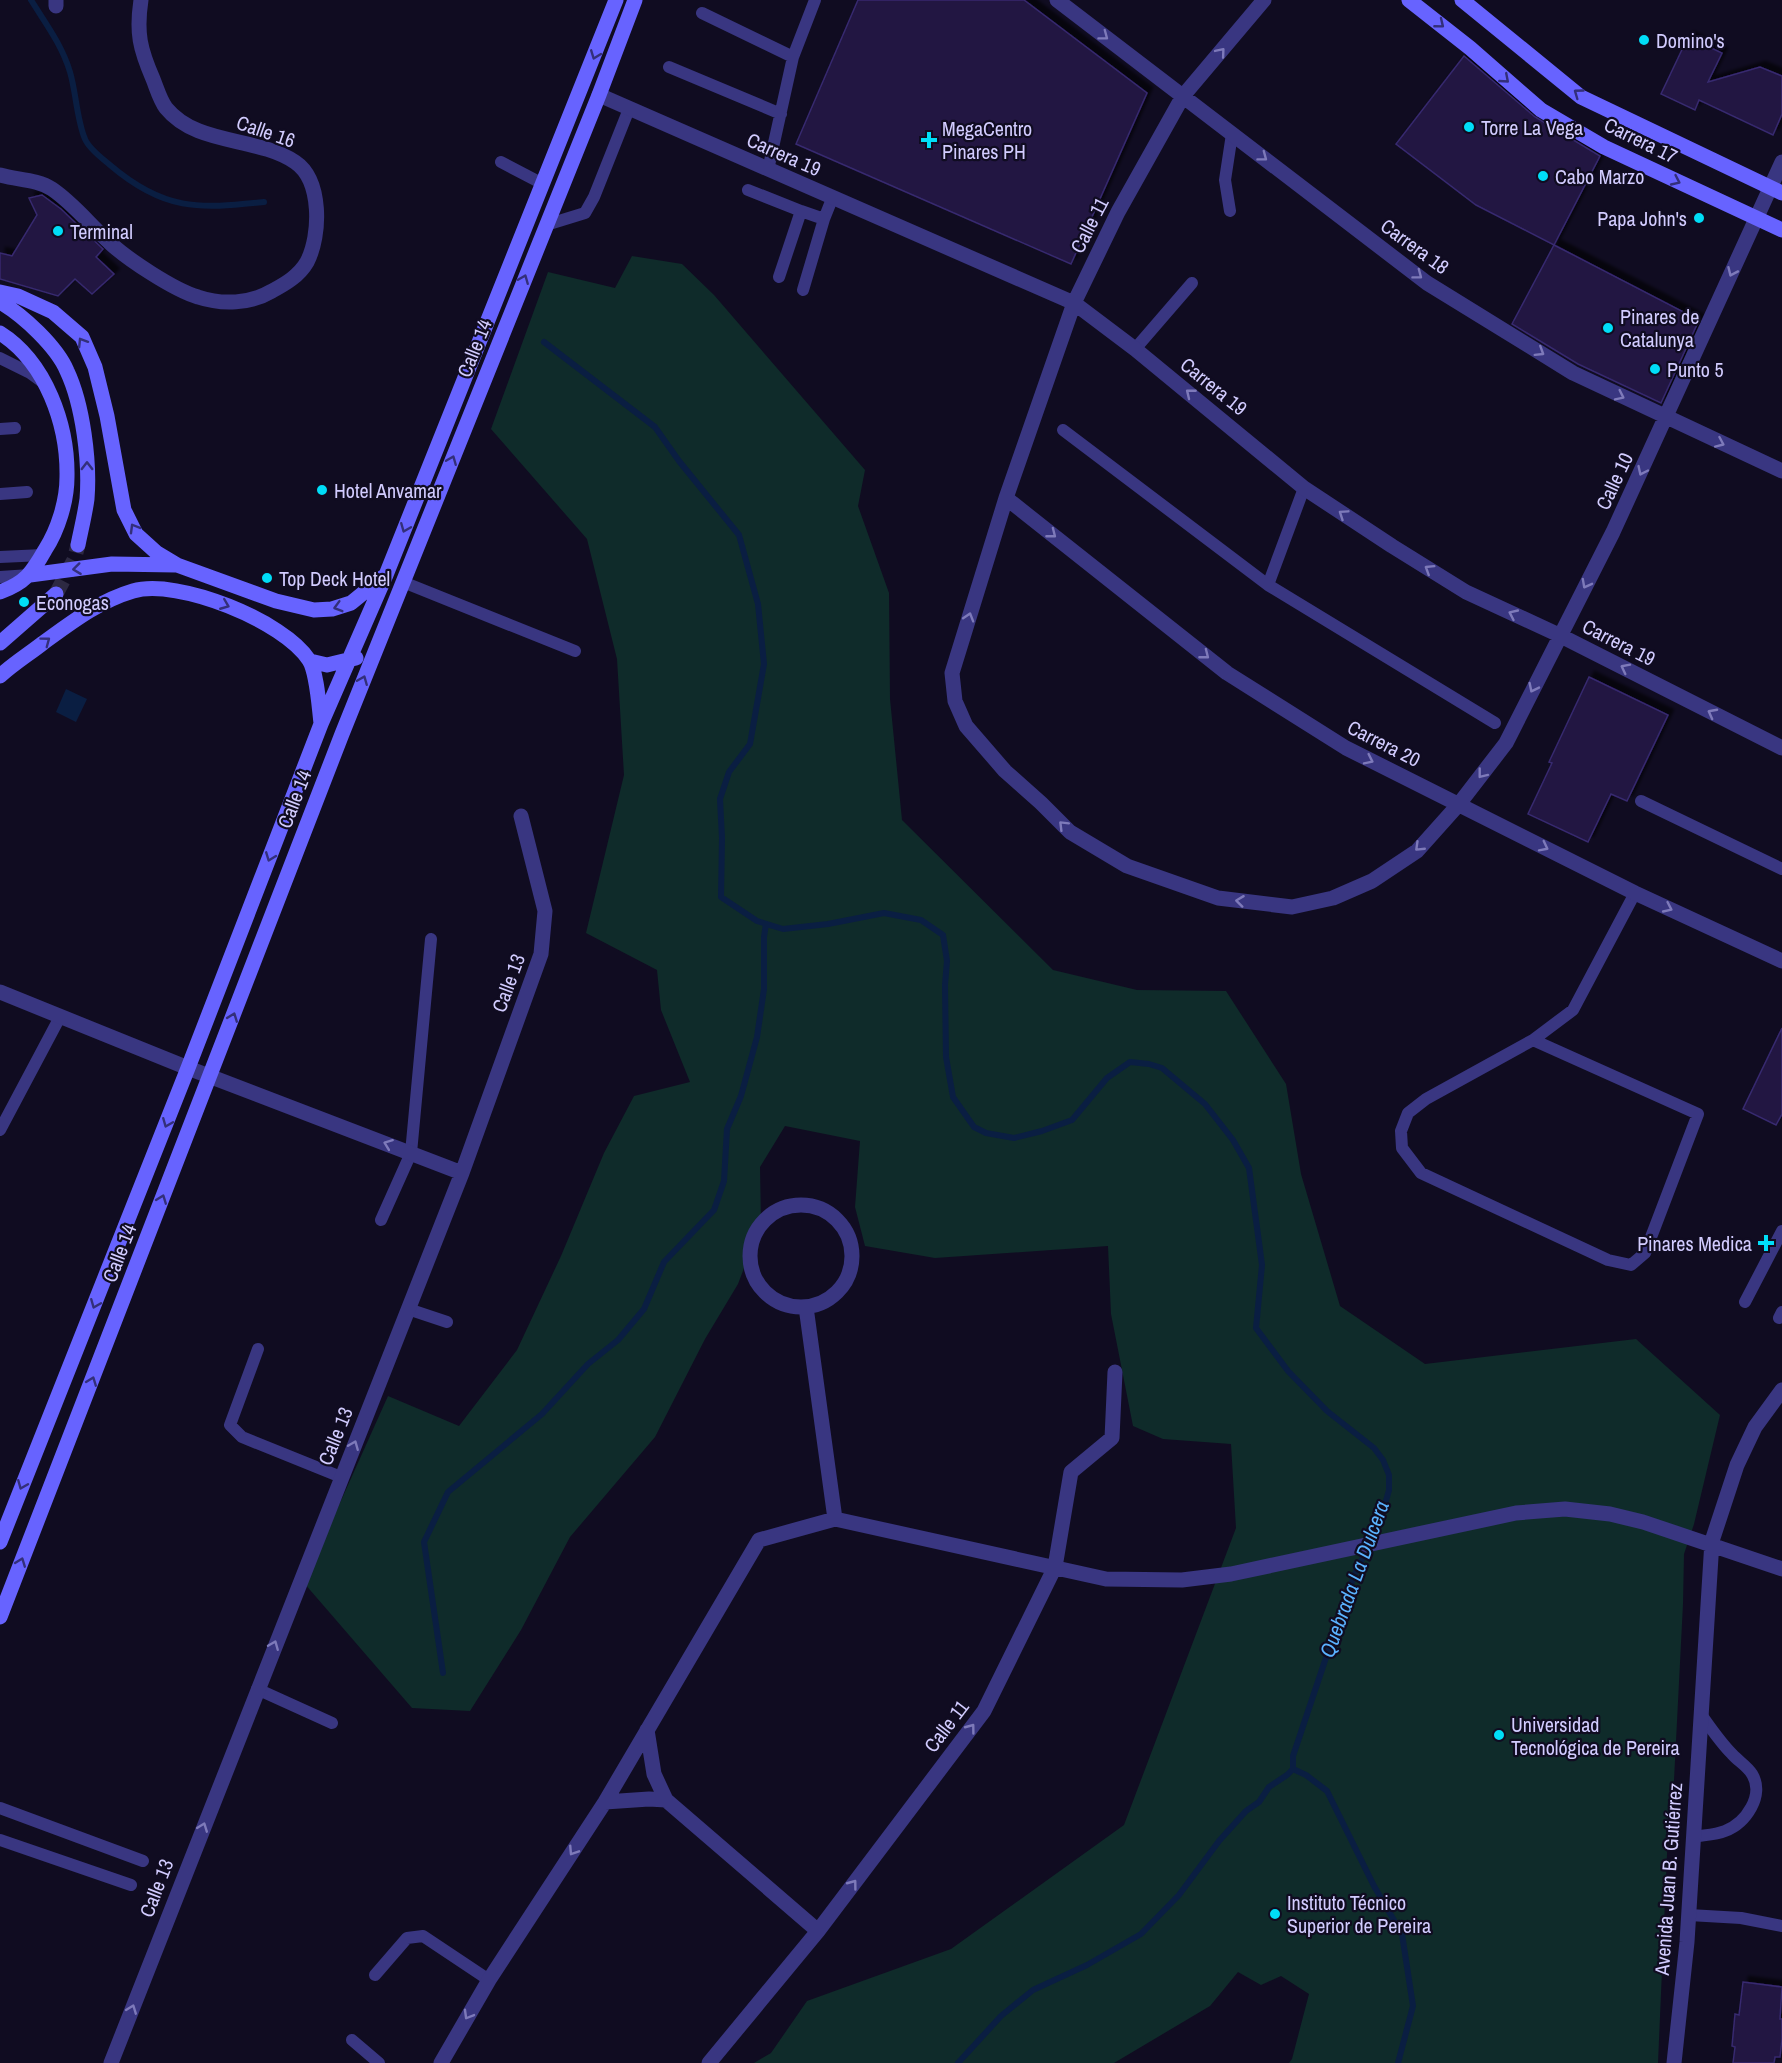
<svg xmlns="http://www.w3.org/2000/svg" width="1782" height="2063" font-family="'Archivo Narrow',sans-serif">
<defs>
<filter id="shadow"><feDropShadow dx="5.5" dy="-5.5" stdDeviation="1.5" flood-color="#0009"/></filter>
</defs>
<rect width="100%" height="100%" fill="#100c21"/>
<path fill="#0f2b2a" d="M 632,256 L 682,264 L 714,295 L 865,470 L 858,506 L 889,593 L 890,699 L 902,820 L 1053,970 L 1137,990 L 1226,991 L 1286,1084 L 1301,1174 L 1340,1306 L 1425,1364 L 1636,1339 L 1720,1415 L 1694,1524 L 1684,1554 L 1683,1604 L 1674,1780 L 1668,1831 L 1658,2063 L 1289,2063 L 1292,2059 L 1309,1994 L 1281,1976 L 1261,1985 L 1238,1972 L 1210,2006 L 1114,2063 L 754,2063 L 771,2053 L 807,2001 L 951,1949 L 1124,1825 L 1236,1528 L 1231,1444 L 1163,1439 L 1133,1426 L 1111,1314 L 1108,1246 L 935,1258 L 865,1246 L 855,1207 L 860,1141 L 785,1126 L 760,1167 L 761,1223 L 738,1284 L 705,1339 L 655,1437 L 570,1537 L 521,1630 L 470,1711 L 412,1708 L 304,1583 L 388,1396 L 459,1426 L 517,1350 L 561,1256 L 604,1153 L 634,1096 L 690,1082 L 661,1010 L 657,970 L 586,933 L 624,775 L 617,659 L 587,539 L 491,429 L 548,272 L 615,288 Z"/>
<path fill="#0a1e42" d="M 66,689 L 87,699 L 76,722 L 56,712 Z"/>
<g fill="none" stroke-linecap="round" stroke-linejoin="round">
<path stroke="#0a1e42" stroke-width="6" d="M 31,0 C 46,24 62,45 70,72 C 76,92 77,121 85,139 C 89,149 103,159 110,165 C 164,211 198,209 264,202
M 544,342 L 655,427 L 679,461 L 739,535 L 758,604 L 764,664 L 750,744 L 729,772 L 720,799 L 722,838 L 721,897 L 757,921 L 783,929 L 828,924 L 884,913 L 921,920 L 943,935 L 947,961 L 945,985 L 946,1057 L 953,1097 L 974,1127 L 986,1133 L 1014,1138 L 1042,1131 L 1072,1120 L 1107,1078 L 1130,1062 L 1149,1064 L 1162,1068 L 1205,1104 L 1233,1140 L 1249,1168 L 1262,1265 L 1256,1328 L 1288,1371 L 1327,1411 L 1374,1448 L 1383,1460 L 1389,1475 L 1389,1490 L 1382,1515 L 1376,1525 L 1372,1543 L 1358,1566 L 1348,1592 L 1293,1756 L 1293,1769 L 1287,1775 L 1269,1787 L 1259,1802 L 1246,1811 L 1219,1841 L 1179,1895 L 1141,1934 L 1087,1965 L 1033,1990 L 1001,2016 L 958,2063
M 443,1673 L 424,1542 L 448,1492 L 542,1414 L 588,1364 L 618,1340 L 644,1309 L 664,1262 L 714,1210 L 724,1181 L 727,1129 L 741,1096 L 757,1037 L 764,989 L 764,937 L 766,924
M 1293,1769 L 1306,1775 L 1327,1791 L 1374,1886 L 1402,1934 L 1413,2006 L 1398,2063"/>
</g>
<path fill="#211842" stroke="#37296f" stroke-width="1.5" filter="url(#shadow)" d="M 858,0 L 1024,0 L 1147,93 L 1071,264 L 796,144 Z
M 1688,37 L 1722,53 L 1708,82 L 1760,67 L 1782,76 L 1782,114 L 1773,135 L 1699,100 L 1695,110 L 1661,94 Z
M 1464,56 L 1535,117 L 1600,156 L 1554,245 L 1476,205 L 1396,144 Z
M 42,195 L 61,209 L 103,249 L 96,257 L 114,274 L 92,294 L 75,279 L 58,296 L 0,279 L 0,253 L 12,256 L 37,215 L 29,198 Z
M 1554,245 L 1699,320 L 1661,403 L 1578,364 L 1512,324 Z
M 1589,677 L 1668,715 L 1627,801 L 1611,794 L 1588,842 L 1528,814 L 1552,763 L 1549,762 Z
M 1782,1028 L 1782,1114 L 1776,1125 L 1743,1109 Z
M 1743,1982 L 1782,1987 L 1780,2019 L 1782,2019 L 1782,2039 L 1780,2057 L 1775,2057 L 1774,2063 L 1733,2063 L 1735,2047 L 1732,2046 L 1735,2014 L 1739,2015 Z"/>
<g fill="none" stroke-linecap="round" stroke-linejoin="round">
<path stroke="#2d2942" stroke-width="15" stroke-dasharray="15 8" stroke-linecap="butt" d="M 56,594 L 74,560 L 78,545"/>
<path stroke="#393681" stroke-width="12" d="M 702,13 L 793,57
M 669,67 L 781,114
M 501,162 L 543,184
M 768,170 L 793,57 L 815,0
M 748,190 L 801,211
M 1230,211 L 1225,180 L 1232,134
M 546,225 L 585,213 L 594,197 L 629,109
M 779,277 L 801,211 L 824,219
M 803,290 L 824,219 L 832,199
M 1135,349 L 1192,283
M 0,358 L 30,373 L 41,381
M 0,429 L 15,428
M 1063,430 L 1268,585 L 1495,723
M 0,494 L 27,492
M 0,557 L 43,555
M 0,577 L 30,575
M 403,582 L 575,651
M 1268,585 L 1304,488
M 1641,801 L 1782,869
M 1533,1040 L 1698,1114 L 1645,1253 L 1631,1265 L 1608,1260 L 1421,1173 L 1402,1148 L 1401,1131 L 1408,1113 L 1426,1099 L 1533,1040 L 1573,1010 L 1635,893
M 0,1130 L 60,1017
M 381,1220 L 411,1153 L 431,939
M 1745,1302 L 1782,1231
M 408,1309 L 447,1322
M 1779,1318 L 1782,1312
M 258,1349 L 230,1425 L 242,1437 L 341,1477
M 257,1689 L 332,1723
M 0,1808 L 143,1861
M 1693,1837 C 1703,1835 1715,1835 1725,1831 C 1746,1823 1765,1795 1752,1774 C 1747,1766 1738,1761 1732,1754 C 1720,1742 1710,1727 1700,1713
M 0,1840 L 131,1885
M 1689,1915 L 1741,1918 L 1782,1926
M 375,1975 L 407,1938 L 423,1936 L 489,1980
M 352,2040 L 379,2063"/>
<path stroke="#393681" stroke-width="15" d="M 56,0 L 56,6
M 1057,0 L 1427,283 L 1573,373 L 1782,471
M 1264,0 L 1183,96 L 1118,212 L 1074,303 L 1006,498 L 952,673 L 955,701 L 966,726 L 1005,771 L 1041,803 L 1070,832 L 1127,866 L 1218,898 L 1292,907 L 1333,898 L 1372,881 L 1417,851 L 1459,804 L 1506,743 L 1613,532 L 1782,162
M 599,95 L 1074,303 L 1135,349 L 1304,488 L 1392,546 L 1466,592 L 1559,635 L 1782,748
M 0,175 C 17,180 37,179 52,189 C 74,204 90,225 109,242 C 127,259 174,290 198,297 C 222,305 250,304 272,291 C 285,284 299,276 307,262 C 321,235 322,180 295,162 C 256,136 197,146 166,108 C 160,100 157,89 153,79 C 140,49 136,33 141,0
M 1006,498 L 1227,673 L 1346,748 L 1635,893 L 1782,961
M 0,992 L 188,1068 L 462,1173
M750 1256a51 51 0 1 1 102 0a51 51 0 1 1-102 0Z
M 806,1307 L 835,1519
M 647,1730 L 654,1774 L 666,1800 L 818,1931
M 605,1802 L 649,1799 L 666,1800
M 111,2063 L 462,1173 L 541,954 L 545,911 L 521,816
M 441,2063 L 489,1980 L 605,1802 L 759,1540 L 835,1519 L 1106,1579 L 1182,1580 L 1231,1574 L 1516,1513 L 1565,1509 L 1610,1514 L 1643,1522 L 1782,1569
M 709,2063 L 818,1931 L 984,1711 L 1055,1567 L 1071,1472 L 1112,1438 L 1115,1372
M 1674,2063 L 1687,1942 L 1712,1541 L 1737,1465 L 1755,1427 L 1782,1390"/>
<path stroke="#6763ff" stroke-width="15" d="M 1409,0 L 1470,48 L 1541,110 L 1604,147 L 1782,230
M 1462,0 L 1581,97 L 1782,193
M 0,292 L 18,296 L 53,312 L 82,337 L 95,367 L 107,416 L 124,510 L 136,534 L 157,553 L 177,565 L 276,601 L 314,610 L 332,609 L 351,603 L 383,577
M 0,302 C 23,315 57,347 67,371 C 83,405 90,462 87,499 C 85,514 81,530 78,545
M 0,333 C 46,362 68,425 67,477 C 67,501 58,530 45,550 C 32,573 25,583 0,592
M 30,575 L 112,564 L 176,565
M 0,643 L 56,594
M 310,661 L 327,665 L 356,658
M 0,676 C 13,664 29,654 43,643 C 72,622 99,601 133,591 C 178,578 284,621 309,660 C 317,672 319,707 321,723
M 0,1542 L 188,1068 L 321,724 L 386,575 L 616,0
M 0,1617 L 342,734 L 599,95 L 635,0"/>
</g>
<defs><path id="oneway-chevron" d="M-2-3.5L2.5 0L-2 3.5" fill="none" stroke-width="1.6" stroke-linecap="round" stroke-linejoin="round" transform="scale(1.5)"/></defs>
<g stroke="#332f7a">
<use href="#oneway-chevron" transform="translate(1440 24) rotate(39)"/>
<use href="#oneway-chevron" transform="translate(595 55) rotate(111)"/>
<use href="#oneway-chevron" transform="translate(1505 79) rotate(41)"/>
<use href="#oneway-chevron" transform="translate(1578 93) rotate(-144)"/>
<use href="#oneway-chevron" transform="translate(1676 181) rotate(25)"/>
<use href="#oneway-chevron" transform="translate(524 279) rotate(-68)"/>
<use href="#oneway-chevron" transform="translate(82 342) rotate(-122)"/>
<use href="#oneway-chevron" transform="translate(452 460) rotate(-68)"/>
<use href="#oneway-chevron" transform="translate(87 466) rotate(-90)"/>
<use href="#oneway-chevron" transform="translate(134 528) rotate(-120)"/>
<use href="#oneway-chevron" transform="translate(405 528) rotate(112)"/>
<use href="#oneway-chevron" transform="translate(77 569) rotate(173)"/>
<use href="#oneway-chevron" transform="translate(225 605) rotate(22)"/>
<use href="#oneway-chevron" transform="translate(338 607) rotate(164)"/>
<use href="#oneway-chevron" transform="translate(46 641) rotate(-37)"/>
<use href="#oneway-chevron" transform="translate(363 680) rotate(-68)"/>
<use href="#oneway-chevron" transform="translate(270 857) rotate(111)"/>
<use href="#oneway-chevron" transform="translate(233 1017) rotate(-69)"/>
<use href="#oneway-chevron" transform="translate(167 1123) rotate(112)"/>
<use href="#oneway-chevron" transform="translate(162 1199) rotate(-69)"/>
<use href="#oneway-chevron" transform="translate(95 1304) rotate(112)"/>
<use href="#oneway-chevron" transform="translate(92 1381) rotate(-69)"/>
<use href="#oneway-chevron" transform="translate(22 1485) rotate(112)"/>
<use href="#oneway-chevron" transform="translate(21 1562) rotate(-69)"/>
</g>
<g stroke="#7e7aba">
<use href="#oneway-chevron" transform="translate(1104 36) rotate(37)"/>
<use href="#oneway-chevron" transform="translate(1221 52) rotate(-50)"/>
<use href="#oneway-chevron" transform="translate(1263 157) rotate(37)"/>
<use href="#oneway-chevron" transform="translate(1732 272) rotate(114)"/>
<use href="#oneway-chevron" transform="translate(1418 275) rotate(37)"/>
<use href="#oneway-chevron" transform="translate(1540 352) rotate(32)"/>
<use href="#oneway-chevron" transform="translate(1190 393) rotate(-141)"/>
<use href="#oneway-chevron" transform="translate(1620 396) rotate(26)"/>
<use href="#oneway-chevron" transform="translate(1720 443) rotate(24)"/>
<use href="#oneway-chevron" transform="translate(1642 471) rotate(115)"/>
<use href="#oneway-chevron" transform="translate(1343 514) rotate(-146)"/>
<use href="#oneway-chevron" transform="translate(1052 534) rotate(38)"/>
<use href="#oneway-chevron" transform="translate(1429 569) rotate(-148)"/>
<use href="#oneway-chevron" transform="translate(1586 584) rotate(118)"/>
<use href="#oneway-chevron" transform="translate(1513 614) rotate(-155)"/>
<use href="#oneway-chevron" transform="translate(969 617) rotate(-73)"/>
<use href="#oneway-chevron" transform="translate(1205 655) rotate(38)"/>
<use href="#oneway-chevron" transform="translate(1625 668) rotate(-153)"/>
<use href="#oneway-chevron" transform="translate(1533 688) rotate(116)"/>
<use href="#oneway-chevron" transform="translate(1712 713) rotate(-152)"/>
<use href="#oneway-chevron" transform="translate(1369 760) rotate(26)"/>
<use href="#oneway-chevron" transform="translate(1482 774) rotate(128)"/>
<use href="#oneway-chevron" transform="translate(1063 825) rotate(-135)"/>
<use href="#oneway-chevron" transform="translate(1419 847) rotate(136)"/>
<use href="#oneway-chevron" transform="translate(1544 847) rotate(27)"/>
<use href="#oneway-chevron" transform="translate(1240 901) rotate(-173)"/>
<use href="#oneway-chevron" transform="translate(1668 908) rotate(25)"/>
<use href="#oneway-chevron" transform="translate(388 1144) rotate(-159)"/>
<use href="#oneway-chevron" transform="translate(354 1445) rotate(-68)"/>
<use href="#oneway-chevron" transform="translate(274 1645) rotate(-68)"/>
<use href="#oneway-chevron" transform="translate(971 1728) rotate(-53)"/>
<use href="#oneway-chevron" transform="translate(203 1827) rotate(-69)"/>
<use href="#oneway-chevron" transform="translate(573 1851) rotate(123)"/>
<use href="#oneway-chevron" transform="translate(853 1884) rotate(-53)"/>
<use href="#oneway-chevron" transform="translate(132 2009) rotate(-69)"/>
<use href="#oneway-chevron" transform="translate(468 2015) rotate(120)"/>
</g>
<g fill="#00ddf7" stroke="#100c21" stroke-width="2">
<circle cx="1644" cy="40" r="6"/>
<circle cx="1469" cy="127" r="6"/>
<path d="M926 131h6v6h6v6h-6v6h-6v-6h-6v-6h6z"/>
<circle cx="1543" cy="176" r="6"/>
<circle cx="1699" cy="218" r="6"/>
<circle cx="58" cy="231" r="6"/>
<circle cx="1608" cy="328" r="6"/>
<circle cx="1655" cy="369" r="6"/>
<circle cx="322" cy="490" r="6"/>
<circle cx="267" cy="578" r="6"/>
<circle cx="24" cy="602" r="6"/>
<path d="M1763 1234h6v6h6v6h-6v6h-6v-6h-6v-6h6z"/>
<circle cx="1499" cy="1735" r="6"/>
<circle cx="1275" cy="1914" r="6"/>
</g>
<g text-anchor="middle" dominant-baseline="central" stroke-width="4.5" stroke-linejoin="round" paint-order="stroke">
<g font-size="20" fill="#d2ccff" stroke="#100c21" text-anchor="start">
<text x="1656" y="40">Domino's</text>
<text x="1481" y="127">Torre La Vega</text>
<text x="942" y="128">MegaCentro<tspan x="942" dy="23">Pinares PH</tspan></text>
<text x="1555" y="176">Cabo Marzo</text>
<text x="1687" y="218" text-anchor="end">Papa John's</text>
<text x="70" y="231">Terminal</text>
<text x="1620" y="316">Pinares de<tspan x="1620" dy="23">Catalunya</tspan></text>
<text x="1667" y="369">Punto 5</text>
<text x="334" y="490">Hotel Anvamar</text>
<text x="279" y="578">Top Deck Hotel</text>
<text x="36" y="602">Econogas</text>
<text x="1752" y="1243" text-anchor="end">Pinares Medica</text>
<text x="1511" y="1724">Universidad<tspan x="1511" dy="23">Tecnológica de Pereira</tspan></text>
<text x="1287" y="1902">Instituto Técnico<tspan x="1287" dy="23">Superior de Pereira</tspan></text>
</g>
<g font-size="20" fill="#d2ccff" stroke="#100c21">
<text transform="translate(266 131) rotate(19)">Calle 16</text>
<text transform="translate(1641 140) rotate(26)">Carrera 17</text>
<text transform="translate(784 154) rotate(24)">Carrera 19</text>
<text transform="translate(1089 225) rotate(-63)">Calle 11</text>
<text transform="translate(1415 246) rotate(36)">Carrera 18</text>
<text transform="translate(474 348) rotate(-68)">Calle 14</text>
<text transform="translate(1214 386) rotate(39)">Carrera 19</text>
<text transform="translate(1614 481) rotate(-65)">Calle 10</text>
<text transform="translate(1619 642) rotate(27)">Carrera 19</text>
<text transform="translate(1384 743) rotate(27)">Carrera 20</text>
<text transform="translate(294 799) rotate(-69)">Calle 14</text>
<text transform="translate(508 983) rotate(-70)">Calle 13</text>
<text transform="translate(119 1253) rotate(-69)">Calle 14</text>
<text transform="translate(335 1436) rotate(-68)">Calle 13</text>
<text transform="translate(946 1726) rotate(-53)">Calle 11</text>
<text transform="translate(1668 1879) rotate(-86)">Avenida Juan B. Gutiérrez</text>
<text transform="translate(156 1888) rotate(-69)">Calle 13</text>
</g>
<g font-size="21" font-style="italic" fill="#5ab2ff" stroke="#100c21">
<text transform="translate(1354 1579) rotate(-70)">Quebrada La Dulcera</text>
</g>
</g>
</svg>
